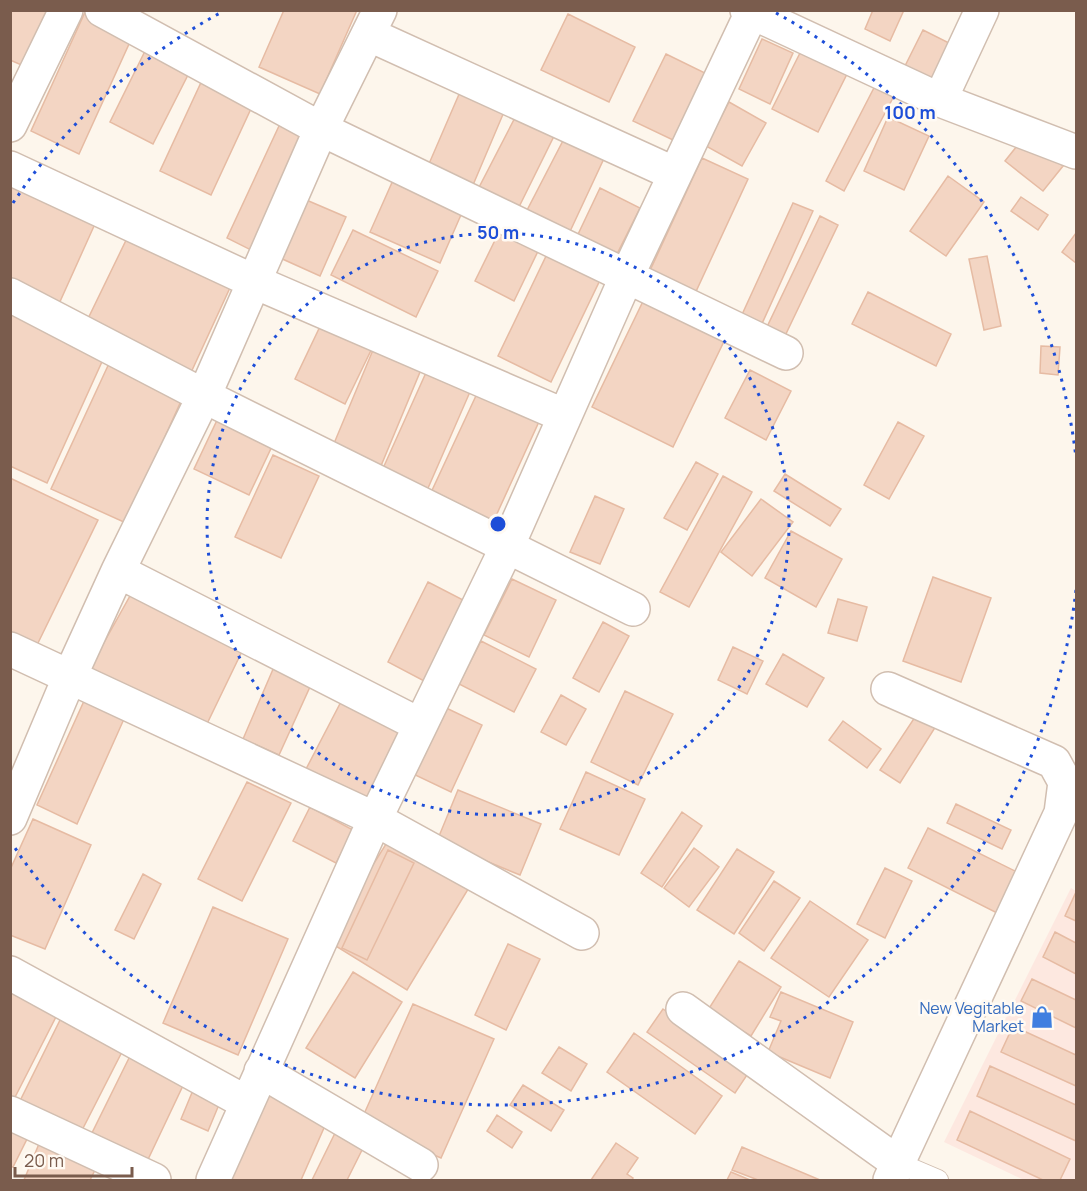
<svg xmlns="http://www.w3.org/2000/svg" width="1087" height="1191" font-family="Manrope,sans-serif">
<rect width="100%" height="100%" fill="#fdf6ec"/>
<path fill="#fde8e0" d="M 1071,888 L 1076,891 L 1076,1180 L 1024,1180 L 944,1142 Z"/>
<path fill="#f3d5c3" stroke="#e6bba3" stroke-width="1.5" d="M 10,10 L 61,11 L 33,70 L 10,60 Z
M 86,10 L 134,33 L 79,154 L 31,131 Z
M 284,10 L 357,10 L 320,94 L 259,67 Z
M 873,10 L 904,10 L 890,41 L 865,29 Z
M 568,14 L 635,47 L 609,102 L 541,70 Z
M 923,30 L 961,49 L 939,93 L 901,74 Z
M 762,39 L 793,53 L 770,104 L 739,89 Z
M 148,45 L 192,67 L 153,144 L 110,122 Z
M 803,47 L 849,70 L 818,132 L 772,109 Z
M 666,54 L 705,73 L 673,140 L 633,121 Z
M 204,76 L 255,100 L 211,195 L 160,171 Z
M 877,82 L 896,92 L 844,191 L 826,181 Z
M 460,92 L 504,112 L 470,192 L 425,173 Z
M 729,102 L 766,123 L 742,166 L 706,146 Z
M 520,108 L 559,126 L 513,219 L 473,199 Z
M 285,113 L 316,128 L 257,253 L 227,238 Z
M 888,117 L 929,136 L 904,190 L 864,171 Z
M 567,133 L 607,152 L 566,240 L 523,218 Z
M 1025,136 L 1063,166 L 1043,191 L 1005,161 Z
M 702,158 L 748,179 L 693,298 L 647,277 Z
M 948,176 L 984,202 L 946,256 L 910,231 Z
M 10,178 L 99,215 L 58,306 L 10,285 Z
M 394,178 L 464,208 L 440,263 L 370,232 Z
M 600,188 L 640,208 L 611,266 L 572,247 Z
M 1021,197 L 1048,215 L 1038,230 L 1011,211 Z
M 304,199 L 346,217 L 320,276 L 278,257 Z
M 793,203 L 813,211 L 760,328 L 740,319 Z
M 820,216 L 838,225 L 784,338 L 766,329 Z
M 502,226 L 541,245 L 514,301 L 475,281 Z
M 131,230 L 234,279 L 188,379 L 83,329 Z
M 353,230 L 438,271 L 416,317 L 331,275 Z
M 1076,233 L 1076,263 L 1062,252 Z
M 548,252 L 601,278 L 551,382 L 498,356 Z
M 987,256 L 1001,326 L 984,330 L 969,259 Z
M 868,292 L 951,334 L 936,366 L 852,324 Z
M 647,293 L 728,333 L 673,447 L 592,407 Z
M 11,312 L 105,355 L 47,483 L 10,466 Z
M 325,316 L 376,340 L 345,404 L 295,379 Z
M 378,338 L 425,360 L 378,473 L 330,453 Z
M 1041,346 L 1060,347 L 1058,375 L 1040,373 Z
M 112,357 L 186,390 L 126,523 L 51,489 Z
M 429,366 L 473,385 L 425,495 L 380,475 Z
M 750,370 L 791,391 L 766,440 L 725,418 Z
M 481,385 L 542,415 L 490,529 L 428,499 Z
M 219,416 L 274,442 L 249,495 L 194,469 Z
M 898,422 L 924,436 L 889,499 L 864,485 Z
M 273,455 L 319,476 L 281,558 L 235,537 Z
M 696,462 L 718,474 L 687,530 L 664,518 Z
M 785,474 L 841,509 L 830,526 L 774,491 Z
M 723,476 L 752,492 L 689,607 L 660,592 Z
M 10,478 L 98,520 L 37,645 L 10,632 Z
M 595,496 L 624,509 L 600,564 L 570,552 Z
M 761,499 L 793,522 L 752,576 L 721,552 Z
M 791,531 L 842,559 L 816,607 L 765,578 Z
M 933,577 L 991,598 L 961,682 L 903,661 Z
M 512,579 L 556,600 L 529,657 L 484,635 Z
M 428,582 L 467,602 L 426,682 L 388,662 Z
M 135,587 L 245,645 L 204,730 L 87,673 Z
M 838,599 L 867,607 L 857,641 L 828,633 Z
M 603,622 L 629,636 L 599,692 L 573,678 Z
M 481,641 L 536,669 L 514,712 L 459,684 Z
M 733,647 L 763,661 L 747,694 L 718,680 Z
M 783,654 L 824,678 L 807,707 L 766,684 Z
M 277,660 L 314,678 L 279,755 L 243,739 Z
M 625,691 L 673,714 L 638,785 L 591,762 Z
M 561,695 L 586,709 L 566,745 L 541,732 Z
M 344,696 L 403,726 L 371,801 L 305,771 Z
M 84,701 L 124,719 L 77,824 L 37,805 Z
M 442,706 L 482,725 L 451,792 L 411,773 Z
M 917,714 L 936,726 L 900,783 L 880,770 Z
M 843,721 L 881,749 L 867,768 L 829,740 Z
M 586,772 L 645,799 L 619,855 L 560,829 Z
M 247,782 L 291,803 L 242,901 L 198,879 Z
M 458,790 L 541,824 L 520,875 L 437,841 Z
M 956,804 L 1011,830 L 1002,849 L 947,823 Z
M 310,807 L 353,830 L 336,863 L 293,841 Z
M 682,812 L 702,826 L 662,887 L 641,873 Z
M 33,819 L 91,845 L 45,949 L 10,935 L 10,870 Z
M 928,828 L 1021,874 L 1001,915 L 908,868 Z
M 391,836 L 470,886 L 407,990 L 326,940 Z
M 694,848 L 719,867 L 689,907 L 664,888 Z
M 737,849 L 774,872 L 734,934 L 697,910 Z
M 388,850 L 414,863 L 367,960 L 342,948 Z
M 885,868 L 912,881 L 885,938 L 857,924 Z
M 143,874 L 161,884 L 134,939 L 115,930 Z
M 774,881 L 800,898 L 764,951 L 739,933 Z
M 1076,892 L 1076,921 L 1065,916 Z
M 810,901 L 868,940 L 829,997 L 771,958 Z
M 213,907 L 288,939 L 238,1055 L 163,1023 Z
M 1055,932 L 1076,943 L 1076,974 L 1043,957 Z
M 508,944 L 540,959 L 506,1030 L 475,1015 Z
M 739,961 L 781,987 L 751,1036 L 708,1010 Z
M 353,972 L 402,1002 L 355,1078 L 306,1048 Z
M 1032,979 L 1076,1000 L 1076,1028 L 1021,1001 Z
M 10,988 L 59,1011 L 10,1107 Z
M 781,992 L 853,1022 L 830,1078 L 768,1052 L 781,1021 L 770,1017 Z
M 413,1004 L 494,1039 L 441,1158 L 360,1123 Z
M 663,1009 L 751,1069 L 735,1093 L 647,1032 Z
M 65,1010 L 127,1042 L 77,1140 L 16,1109 Z
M 1013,1026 L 1076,1055 L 1076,1086 L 1001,1052 Z
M 634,1033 L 722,1096 L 695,1134 L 607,1072 Z
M 559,1047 L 587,1064 L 571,1091 L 542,1073 Z
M 134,1048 L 188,1075 L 143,1170 L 87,1143 Z
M 990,1066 L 1076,1105 L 1076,1141 L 977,1096 Z
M 196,1083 L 223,1095 L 208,1131 L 181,1119 Z
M 523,1085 L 564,1110 L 551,1131 L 510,1105 Z
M 266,1093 L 327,1121 L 301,1180 L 227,1180 Z
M 970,1111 L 1070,1159 L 1060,1180 L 1043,1180 L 957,1140 Z
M 497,1115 L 522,1132 L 512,1148 L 487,1131 Z
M 10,1121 L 31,1131 L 13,1167 L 10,1166 Z
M 338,1127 L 366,1142 L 347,1180 L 312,1180 Z
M 41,1139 L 98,1164 L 90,1180 L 24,1180 Z
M 616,1143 L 638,1158 L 627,1174 L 633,1178 L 632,1180 L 591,1180 Z
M 742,1147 L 820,1180 L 758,1180 L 732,1170 Z
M 731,1172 L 750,1180 L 727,1180 Z"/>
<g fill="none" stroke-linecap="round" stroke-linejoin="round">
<g stroke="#d1beb0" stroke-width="22">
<path id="lane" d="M 898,1163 L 938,1180"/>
</g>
<g stroke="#d1beb0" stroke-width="36">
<path id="street" d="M 102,10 L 321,129 L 786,353
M 747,10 L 940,100 L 1076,152
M 368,34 L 675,174
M 940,100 L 982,10
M 10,125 L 66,10
M 10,168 L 255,282 L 565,416
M 10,295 L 204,396 L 633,609
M 118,571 L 420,725
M 10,649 L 375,819 L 582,933
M 888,689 L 1054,762 L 1065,782 L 1061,813 L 890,1180
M 10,818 L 70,676 L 118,571 L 204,396 L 321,129 L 380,10
M 10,973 L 247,1103
M 683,1009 L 898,1163
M 261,1071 L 421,1165
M 10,1113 L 154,1180
M 213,1180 L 375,819 L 507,547 L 626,278 L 753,10"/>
</g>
<use href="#lane" stroke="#fff" stroke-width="20"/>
<use href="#street" stroke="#fff" stroke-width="33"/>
</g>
<g fill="none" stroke="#1d4ed8" stroke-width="3" stroke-dasharray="3 6">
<circle cx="498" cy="524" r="291"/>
<path d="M1076 590A582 582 0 0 1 13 845M13 203A582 582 0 0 1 220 13M776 13A582 582 0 0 1 1076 458"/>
</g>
<defs>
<g id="shop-bare" transform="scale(1.8)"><path d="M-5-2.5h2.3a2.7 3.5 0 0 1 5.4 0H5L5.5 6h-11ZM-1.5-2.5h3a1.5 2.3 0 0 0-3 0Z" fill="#3f7fe0" stroke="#fffaf3" stroke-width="2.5" paint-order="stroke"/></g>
</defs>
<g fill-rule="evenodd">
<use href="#shop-bare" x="1042" y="1017"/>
</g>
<g text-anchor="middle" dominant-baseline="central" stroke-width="5" stroke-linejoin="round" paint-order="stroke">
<g font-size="16" fill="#366cbe" stroke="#fffaf3" text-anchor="end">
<text x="1024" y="1008">New Vegitable<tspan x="1024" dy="18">Market</tspan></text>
</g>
</g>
<circle cx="498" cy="524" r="9" fill="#1d4ed8" stroke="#fffaf3" stroke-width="3"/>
<g font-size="18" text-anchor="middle" font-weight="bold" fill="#1d4ed8" stroke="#fffaf3" stroke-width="5" stroke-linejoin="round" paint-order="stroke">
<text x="910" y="119">100 m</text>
<text x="498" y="239">50 m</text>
</g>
<rect width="1087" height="1191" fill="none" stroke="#7a5c4d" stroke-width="24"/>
<path d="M15 1167v9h117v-9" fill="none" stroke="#7a5c4d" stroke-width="3"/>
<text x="24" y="1167" font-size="18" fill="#7a5c4d" stroke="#fffaf3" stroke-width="4.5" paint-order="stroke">20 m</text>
</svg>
